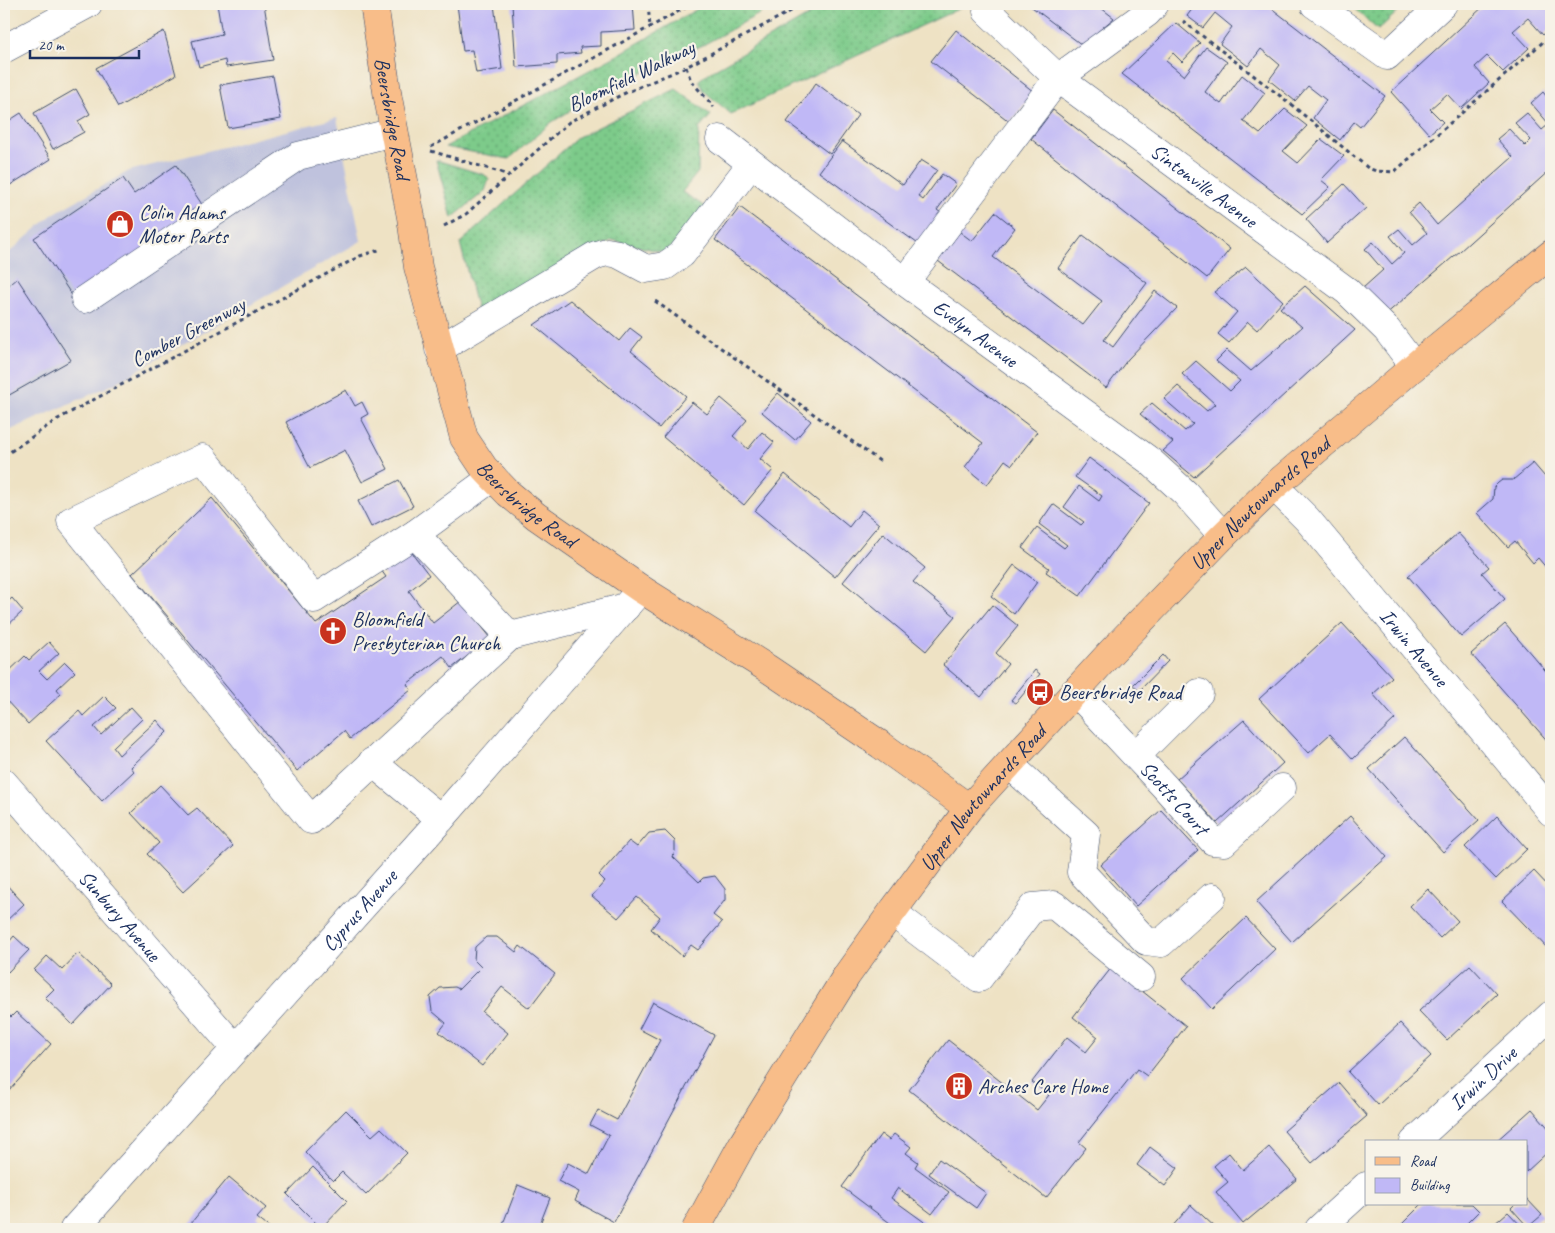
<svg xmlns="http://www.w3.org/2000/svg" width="1555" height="1233" font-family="Caveat,sans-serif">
<defs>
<pattern id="grass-dots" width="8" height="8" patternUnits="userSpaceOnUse" patternTransform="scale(1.25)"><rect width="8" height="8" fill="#7dcb8a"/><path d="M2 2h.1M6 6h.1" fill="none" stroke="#66a574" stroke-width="1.8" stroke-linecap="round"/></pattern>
</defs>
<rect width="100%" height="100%" fill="#f7f3e8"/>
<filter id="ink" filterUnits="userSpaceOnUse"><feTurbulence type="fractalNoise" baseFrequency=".02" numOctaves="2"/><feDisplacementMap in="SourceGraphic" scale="10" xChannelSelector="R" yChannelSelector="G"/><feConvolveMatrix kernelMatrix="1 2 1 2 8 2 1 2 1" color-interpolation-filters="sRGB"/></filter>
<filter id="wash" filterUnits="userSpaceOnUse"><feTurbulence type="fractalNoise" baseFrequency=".0096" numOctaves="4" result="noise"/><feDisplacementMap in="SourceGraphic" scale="20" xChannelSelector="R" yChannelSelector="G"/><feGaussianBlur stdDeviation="1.12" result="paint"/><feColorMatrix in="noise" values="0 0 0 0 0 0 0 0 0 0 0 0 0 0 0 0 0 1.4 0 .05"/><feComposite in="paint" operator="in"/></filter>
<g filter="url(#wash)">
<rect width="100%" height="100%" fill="#eee2c4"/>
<path fill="#bfc2dd" d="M 337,118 L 361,241 L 114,384 L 4,433 L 4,257 L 53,214 L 129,171 Z"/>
<path fill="url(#grass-dots)" stroke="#4c7d74" d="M 706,4 L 777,4 L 703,45 L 604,90 L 552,122 L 509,159 L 445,147 L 614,57 Z
M 829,4 L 969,4 L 731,114 L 704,91 L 699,80 L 713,70 Z
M 1349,4 L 1406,4 L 1378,30 Z
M 676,89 L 711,115 L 699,129 L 698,172 L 682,192 L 709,209 L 666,253 L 612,240 L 478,314 L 460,243 L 578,137 Z
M 436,160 L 485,175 L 489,179 L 485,191 L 452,218 Z"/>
<g id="blocks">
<path fill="#c0b8f6" d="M 217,4 L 264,4 L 273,60 L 226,67 L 225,60 L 199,67 L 192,41 L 222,34 Z
M 457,4 L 494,4 L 502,69 L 476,73 L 472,50 L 463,51 Z
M 512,4 L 633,4 L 635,30 L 601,32 L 601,46 L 580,47 L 581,53 L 557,55 L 557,64 L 516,67 Z
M 1028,4 L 1096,4 L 1114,18 L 1082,45 Z
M 1196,4 L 1266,4 L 1385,96 L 1360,127 L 1354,122 L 1340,140 L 1313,118 L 1326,100 L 1308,86 L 1295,101 L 1269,80 L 1280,65 L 1261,49 L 1248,66 L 1220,44 L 1232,27 L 1215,13 L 1203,28 L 1187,16 Z
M 1486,4 L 1551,4 L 1551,28 L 1543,35 L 1528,18 L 1513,31 L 1529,48 L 1503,72 L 1487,56 L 1475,67 L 1489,83 L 1461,109 L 1447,94 L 1430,109 L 1443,122 L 1429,134 L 1391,92 Z
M 1176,23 L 1200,43 L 1182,62 L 1173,53 L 1166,61 L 1184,76 L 1206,47 L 1227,62 L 1205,92 L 1221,104 L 1242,75 L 1265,93 L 1243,121 L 1260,134 L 1285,109 L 1307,126 L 1283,151 L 1298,163 L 1321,139 L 1344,156 L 1321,180 L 1330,187 L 1302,214 L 1122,74 Z
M 956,30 L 1034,92 L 1010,122 L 931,61 Z
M 164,31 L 176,75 L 118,107 L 96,68 Z
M 273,76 L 281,119 L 228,128 L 220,85 Z
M 816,83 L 858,115 L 830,154 L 787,122 Z
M 76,89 L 90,114 L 78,121 L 84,132 L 53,149 L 34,113 Z
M 1543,92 L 1551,102 L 1551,169 L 1460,251 L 1385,315 L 1363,288 L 1383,270 L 1365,249 L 1373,242 L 1392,264 L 1404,253 L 1390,236 L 1399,229 L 1413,245 L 1427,233 L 1409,212 L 1419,203 L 1437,225 L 1513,157 L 1497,139 L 1509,129 L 1525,146 L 1531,140 L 1515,123 L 1527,113 L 1542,130 L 1549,124 L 1531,103 Z
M 1053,110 L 1230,249 L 1207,278 L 1031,139 Z
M 21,113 L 51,159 L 4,189 L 4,124 Z
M 842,141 L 903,185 L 921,160 L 937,170 L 918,196 L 923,200 L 942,174 L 956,184 L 937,210 L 944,215 L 921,246 L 819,172 Z
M 176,165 L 205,209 L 73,297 L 34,238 L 123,178 L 134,194 Z
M 1344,184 L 1366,208 L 1327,243 L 1306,219 Z
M 740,207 L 1037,432 L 1012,465 L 1005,460 L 987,485 L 965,467 L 983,443 L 715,240 Z
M 995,212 L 1015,228 L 993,257 L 1083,325 L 1102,301 L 1058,268 L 1083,235 L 1147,283 L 1104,340 L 1113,347 L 1155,291 L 1177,308 L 1128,359 L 1106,388 L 938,261 L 960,232 L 972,241 Z
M 1246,267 L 1283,301 L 1257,330 L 1248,322 L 1229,343 L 1218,334 L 1237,312 L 1214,292 Z
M 17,278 L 71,360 L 4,398 L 4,289 Z
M 1305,286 L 1355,330 L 1194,477 L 1163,451 L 1173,442 L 1140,414 L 1152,403 L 1185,431 L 1193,424 L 1164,399 L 1178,386 L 1207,411 L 1215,404 L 1182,374 L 1196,361 L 1230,391 L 1240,381 L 1216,361 L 1227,350 L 1251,371 L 1302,327 L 1280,308 Z
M 570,300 L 619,341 L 630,328 L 642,337 L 631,351 L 686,396 L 659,428 L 534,325 Z
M 346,390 L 355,406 L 362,402 L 368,414 L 361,418 L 388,469 L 362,482 L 345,450 L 310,468 L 286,422 Z
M 778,393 L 811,421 L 795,440 L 762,412 Z
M 721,398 L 747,420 L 733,436 L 748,449 L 762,432 L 774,442 L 760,459 L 773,470 L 744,505 L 663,437 L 692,402 L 707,414 Z
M 1089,458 L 1149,503 L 1080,596 L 1046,572 L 1049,568 L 1022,548 L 1037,528 L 1064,548 L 1067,545 L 1039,524 L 1053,504 L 1081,525 L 1084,522 L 1064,507 L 1079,486 L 1099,501 L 1102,496 L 1075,477 Z
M 1533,463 L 1551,484 L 1551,569 L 1549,571 L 1538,558 L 1533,563 L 1515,541 L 1508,547 L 1477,513 L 1493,499 L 1494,487 L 1498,483 L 1502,480 L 1513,480 Z
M 785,474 L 849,527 L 862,510 L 879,524 L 835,577 L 755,511 Z
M 399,480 L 413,506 L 371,527 L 358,501 Z
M 212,498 L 316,624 L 386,577 L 381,570 L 409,549 L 429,575 L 409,591 L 433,623 L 461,601 L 491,638 L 452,668 L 443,656 L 407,684 L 411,690 L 350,739 L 344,731 L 297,771 L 132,574 Z
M 883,533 L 925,568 L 913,582 L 955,616 L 926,651 L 843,582 Z
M 1458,533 L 1489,567 L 1482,573 L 1505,599 L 1461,637 L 1408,576 Z
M 1014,565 L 1037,582 L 1014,614 L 991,596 Z
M 12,598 L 23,611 L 5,628 L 8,630 L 4,634 L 4,605 Z
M 992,605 L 1018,626 L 996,653 L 1008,664 L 981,697 L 943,665 Z
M 1342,623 L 1392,677 L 1373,694 L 1395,719 L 1353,759 L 1330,734 L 1309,753 L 1259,699 Z
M 1505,624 L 1551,677 L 1551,745 L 1471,654 Z
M 49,642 L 59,653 L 39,671 L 47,679 L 65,662 L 75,672 L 57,689 L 61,694 L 28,724 L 4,698 L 4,676 L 25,656 L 29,660 Z
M 1163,655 L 1168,661 L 1139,691 L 1133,685 Z
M 1035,670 L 1040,674 L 1016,703 L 1011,700 Z
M 104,696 L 116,708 L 94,727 L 101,735 L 131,707 L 142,719 L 113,747 L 119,755 L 157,720 L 167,732 L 131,767 L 134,771 L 102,801 L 46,741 L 79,711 L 83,716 Z
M 1244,720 L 1283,763 L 1217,823 L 1177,779 Z
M 1404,737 L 1479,820 L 1443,852 L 1369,769 Z
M 160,785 L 188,815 L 197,808 L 233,846 L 183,892 L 147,854 L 159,843 L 131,813 Z
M 1161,810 L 1198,850 L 1136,906 L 1100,865 Z
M 1350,816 L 1387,857 L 1292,942 L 1256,902 Z
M 1497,816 L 1527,849 L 1496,879 L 1465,847 Z
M 665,831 L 675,841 L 675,851 L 673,857 L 699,882 L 703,878 L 715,876 L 725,889 L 725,900 L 713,915 L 722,922 L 698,950 L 691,945 L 682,956 L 651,929 L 660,917 L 637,897 L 618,918 L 592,896 L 605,881 L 599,875 L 629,841 L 637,847 L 649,833 Z
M 1534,871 L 1551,889 L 1551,952 L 1502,901 Z
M 4,882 L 24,904 L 4,923 Z
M 1428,889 L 1458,921 L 1440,938 L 1410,906 Z
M 1246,918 L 1275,949 L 1212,1009 L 1183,978 Z
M 14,936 L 29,950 L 8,972 L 4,968 L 4,948 Z
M 486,937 L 497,937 L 516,952 L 520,946 L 555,974 L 529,1008 L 502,987 L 482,1012 L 508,1033 L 482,1066 L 439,1032 L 446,1023 L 432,1011 L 430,997 L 440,988 L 455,987 L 459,989 L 481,967 L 474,960 L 475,947 Z
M 78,953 L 111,984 L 73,1025 L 45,998 L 54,989 L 34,970 L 47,956 L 62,970 Z
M 1470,965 L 1497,994 L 1447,1040 L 1419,1011 Z
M 1112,967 L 1186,1026 L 1147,1076 L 1137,1069 L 1079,1142 L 1086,1148 L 1046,1198 L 909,1090 L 948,1040 L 1037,1110 L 1049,1095 L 1032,1082 L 1067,1037 L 1086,1052 L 1098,1037 L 1073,1017 Z
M 653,1002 L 714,1035 L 614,1222 L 575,1201 L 579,1192 L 558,1181 L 568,1163 L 589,1174 L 609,1135 L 590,1125 L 598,1110 L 617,1120 L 660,1040 L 639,1029 Z
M 4,1011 L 11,1017 L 16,1012 L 51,1044 L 7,1093 L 4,1090 Z
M 1400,1023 L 1431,1056 L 1378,1105 L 1348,1072 Z
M 1339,1083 L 1367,1116 L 1312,1163 L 1284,1131 Z
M 1532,1109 L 1551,1131 L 1551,1149 L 1526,1172 L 1526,1142 L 1495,1142 Z
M 346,1110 L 372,1136 L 381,1128 L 407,1153 L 366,1195 L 342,1172 L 333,1181 L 305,1152 Z
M 881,1134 L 889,1140 L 894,1134 L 911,1147 L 906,1153 L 918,1162 L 915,1167 L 949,1192 L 932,1214 L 898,1188 L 891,1198 L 927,1224 L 923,1229 L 898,1229 L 842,1187 Z
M 1150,1147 L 1178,1168 L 1165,1186 L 1137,1165 Z
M 1269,1147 L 1297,1179 L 1243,1224 L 1216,1192 L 1228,1182 L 1214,1166 L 1229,1153 L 1243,1170 Z
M 939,1159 L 986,1193 L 976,1208 L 929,1174 Z
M 313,1167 L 347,1201 L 321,1228 L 287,1194 Z
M 229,1177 L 266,1208 L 257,1218 L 271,1229 L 186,1229 Z
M 518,1185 L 550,1198 L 538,1229 L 501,1229 Z
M 1526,1198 L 1542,1215 L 1528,1227 L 1511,1208 L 1515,1204 L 1526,1204 Z
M 1422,1204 L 1472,1204 L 1479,1211 L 1461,1229 L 1400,1229 L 1399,1227 Z
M 1191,1205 L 1217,1229 L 1170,1229 Z
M 1508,1212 L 1524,1229 L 1497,1229 L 1493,1225 Z"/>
</g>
</g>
<g filter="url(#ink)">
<use href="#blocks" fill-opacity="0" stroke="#3b4a6d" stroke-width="1"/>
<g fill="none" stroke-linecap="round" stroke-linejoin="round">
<g stroke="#3b4a6d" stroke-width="29">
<g id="minor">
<path d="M 1314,4 L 1387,56 L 1443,4"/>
<path id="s1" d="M 987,11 L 1058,78 L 1347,291 L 1387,330 L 1414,366"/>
<path d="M 4,49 L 88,4"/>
<path id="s2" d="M 720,139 L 905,282 L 1150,461 L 1185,493 L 1223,536"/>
<path d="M 905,282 L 1058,78 L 1147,13 L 1155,4"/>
<path d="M 85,299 L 298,156 L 394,132"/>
<path d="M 439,349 L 596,255 L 607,252 L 618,254 L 646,269 L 665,266 L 682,254 L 751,164"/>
<path d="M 203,458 L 314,599 L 415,534 L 510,636 L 311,820 L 71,521 Z"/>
<path id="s3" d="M 1274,486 L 1307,519 L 1551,812"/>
<path d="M 415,534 L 493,477"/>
<path d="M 510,636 L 626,607"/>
<path id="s4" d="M 1075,691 L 1165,787 L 1213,841 L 1224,842 L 1282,788"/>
<path d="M 1136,756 L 1199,693"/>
<path d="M 372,762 L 441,819"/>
<path d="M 1009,764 L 1086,834 L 1081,872 L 1146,941 L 1161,943 L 1212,897"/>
<path id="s5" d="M 4,783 L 235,1048"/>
<path d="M 892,912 L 979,978 L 1033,907 L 1054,905 L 1141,977"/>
<path id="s6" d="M 1414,1142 L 1551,1015"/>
<path id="s7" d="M 74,1229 L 441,819 L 641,589"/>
<path d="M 1319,1229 L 1366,1186"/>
</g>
</g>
<g stroke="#3b4a6d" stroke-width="29">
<g id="major">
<path id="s8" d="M 374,4 L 388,98 L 411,217 L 418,267 L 464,438 L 484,468 L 508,493 L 536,516 L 641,589 L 767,668 L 881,745 L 969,808"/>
<path id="s9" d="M 696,1229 L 743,1143 L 847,975 L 892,912 L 969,808 L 1112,651 L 1223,536 L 1274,486 L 1429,354 L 1551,254"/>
</g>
</g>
<path stroke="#3b4a6d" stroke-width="3" stroke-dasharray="4 4" stroke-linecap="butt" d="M 648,4 L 650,27
M 1183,21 L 1288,102 L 1368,168 L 1376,171 L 1394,172 L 1551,35
M 686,67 L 691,81 L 714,107
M 431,147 L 692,4
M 431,151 L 509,175
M 444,226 L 466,214 L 569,122 L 623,94 L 686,67 L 804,4
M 655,301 L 881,462
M 4,456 L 58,419 L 360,256 L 382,249"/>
<use href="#minor" stroke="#fff" stroke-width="28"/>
<use href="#major" stroke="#f8bd89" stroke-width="28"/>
</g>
</g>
<defs>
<g id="shop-disc" transform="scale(1.4375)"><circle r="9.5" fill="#c8321e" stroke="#f7f3e8"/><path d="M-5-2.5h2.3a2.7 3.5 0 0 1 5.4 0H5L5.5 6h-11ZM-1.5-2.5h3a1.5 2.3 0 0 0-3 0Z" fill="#fff"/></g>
<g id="church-disc" transform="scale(1.4375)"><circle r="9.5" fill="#c8321e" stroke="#f7f3e8"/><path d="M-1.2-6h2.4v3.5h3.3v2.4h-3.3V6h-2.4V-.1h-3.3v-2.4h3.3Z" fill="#fff"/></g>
<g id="bus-disc" transform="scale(1.4375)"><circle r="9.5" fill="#c8321e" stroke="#f7f3e8"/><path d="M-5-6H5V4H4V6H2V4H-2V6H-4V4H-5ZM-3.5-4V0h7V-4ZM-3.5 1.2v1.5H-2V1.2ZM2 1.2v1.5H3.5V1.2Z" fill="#fff"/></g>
<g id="building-disc" transform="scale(1.4375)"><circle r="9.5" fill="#c8321e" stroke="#f7f3e8"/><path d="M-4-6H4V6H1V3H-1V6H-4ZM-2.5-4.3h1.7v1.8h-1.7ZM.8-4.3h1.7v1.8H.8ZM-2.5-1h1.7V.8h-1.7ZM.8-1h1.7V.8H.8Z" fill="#fff"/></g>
</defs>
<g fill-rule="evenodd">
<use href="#shop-disc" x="120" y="224"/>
<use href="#church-disc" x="333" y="631"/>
<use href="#bus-disc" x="1040" y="692"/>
<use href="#building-disc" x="959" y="1086"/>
</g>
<g text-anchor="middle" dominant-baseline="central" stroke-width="4.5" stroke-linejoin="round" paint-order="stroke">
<g font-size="21" fill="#1b2f5e" stroke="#f7f3e8">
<text transform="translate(631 76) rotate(-26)">Bloomfield Walkway</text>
<text stroke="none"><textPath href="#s8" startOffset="116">Beersbridge Road</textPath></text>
<text stroke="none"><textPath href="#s1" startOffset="279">Sintonville Avenue</textPath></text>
<text transform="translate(188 332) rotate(-28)">Comber Greenway</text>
<text stroke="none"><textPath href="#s2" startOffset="321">Evelyn Avenue</textPath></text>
<text stroke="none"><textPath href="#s8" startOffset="536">Beersbridge Road</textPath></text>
<text stroke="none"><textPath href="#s9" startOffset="924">Upper Newtownards Road</textPath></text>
<text stroke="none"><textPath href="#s3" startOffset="214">Irwin Avenue</textPath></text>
<text stroke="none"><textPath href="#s9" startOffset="519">Upper Newtownards Road</textPath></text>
<text stroke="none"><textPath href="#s4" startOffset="146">Scotts Court</textPath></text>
<text stroke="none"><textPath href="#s7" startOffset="428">Cyprus Avenue</textPath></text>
<text stroke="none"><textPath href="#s5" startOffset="176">Sunbury Avenue</textPath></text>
<text stroke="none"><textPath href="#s6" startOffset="94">Irwin Drive</textPath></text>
</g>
<g font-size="21" fill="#1b2f5e" stroke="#f7f3e8" text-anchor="start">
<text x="139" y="212">Colin Adams<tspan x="139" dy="24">Motor Parts</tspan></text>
<text x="352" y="619">Bloomfield<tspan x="352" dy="24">Presbyterian Church</tspan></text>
<text x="1059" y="692">Beersbridge Road</text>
<text x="978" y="1086">Arches Care Home</text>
</g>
</g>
<rect width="1555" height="1233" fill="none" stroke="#f7f3e8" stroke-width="20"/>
<rect x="1365" y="1140" width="162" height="65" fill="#f7f3e8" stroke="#9fa5b1"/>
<rect x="1375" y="1157" width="25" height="8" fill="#f8bd89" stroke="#9fa5b1"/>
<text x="1410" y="1166" font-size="15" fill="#1b2f5e">Road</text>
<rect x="1375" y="1178" width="25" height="15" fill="#c0b8f6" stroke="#9fa5b1"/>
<text x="1410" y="1190" font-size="15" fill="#1b2f5e">Building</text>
<path d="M30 50v8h109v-8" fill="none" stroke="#1b2f5e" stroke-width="2.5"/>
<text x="38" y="50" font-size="15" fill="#1b2f5e" stroke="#f7f3e8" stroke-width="4" paint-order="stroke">20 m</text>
</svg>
